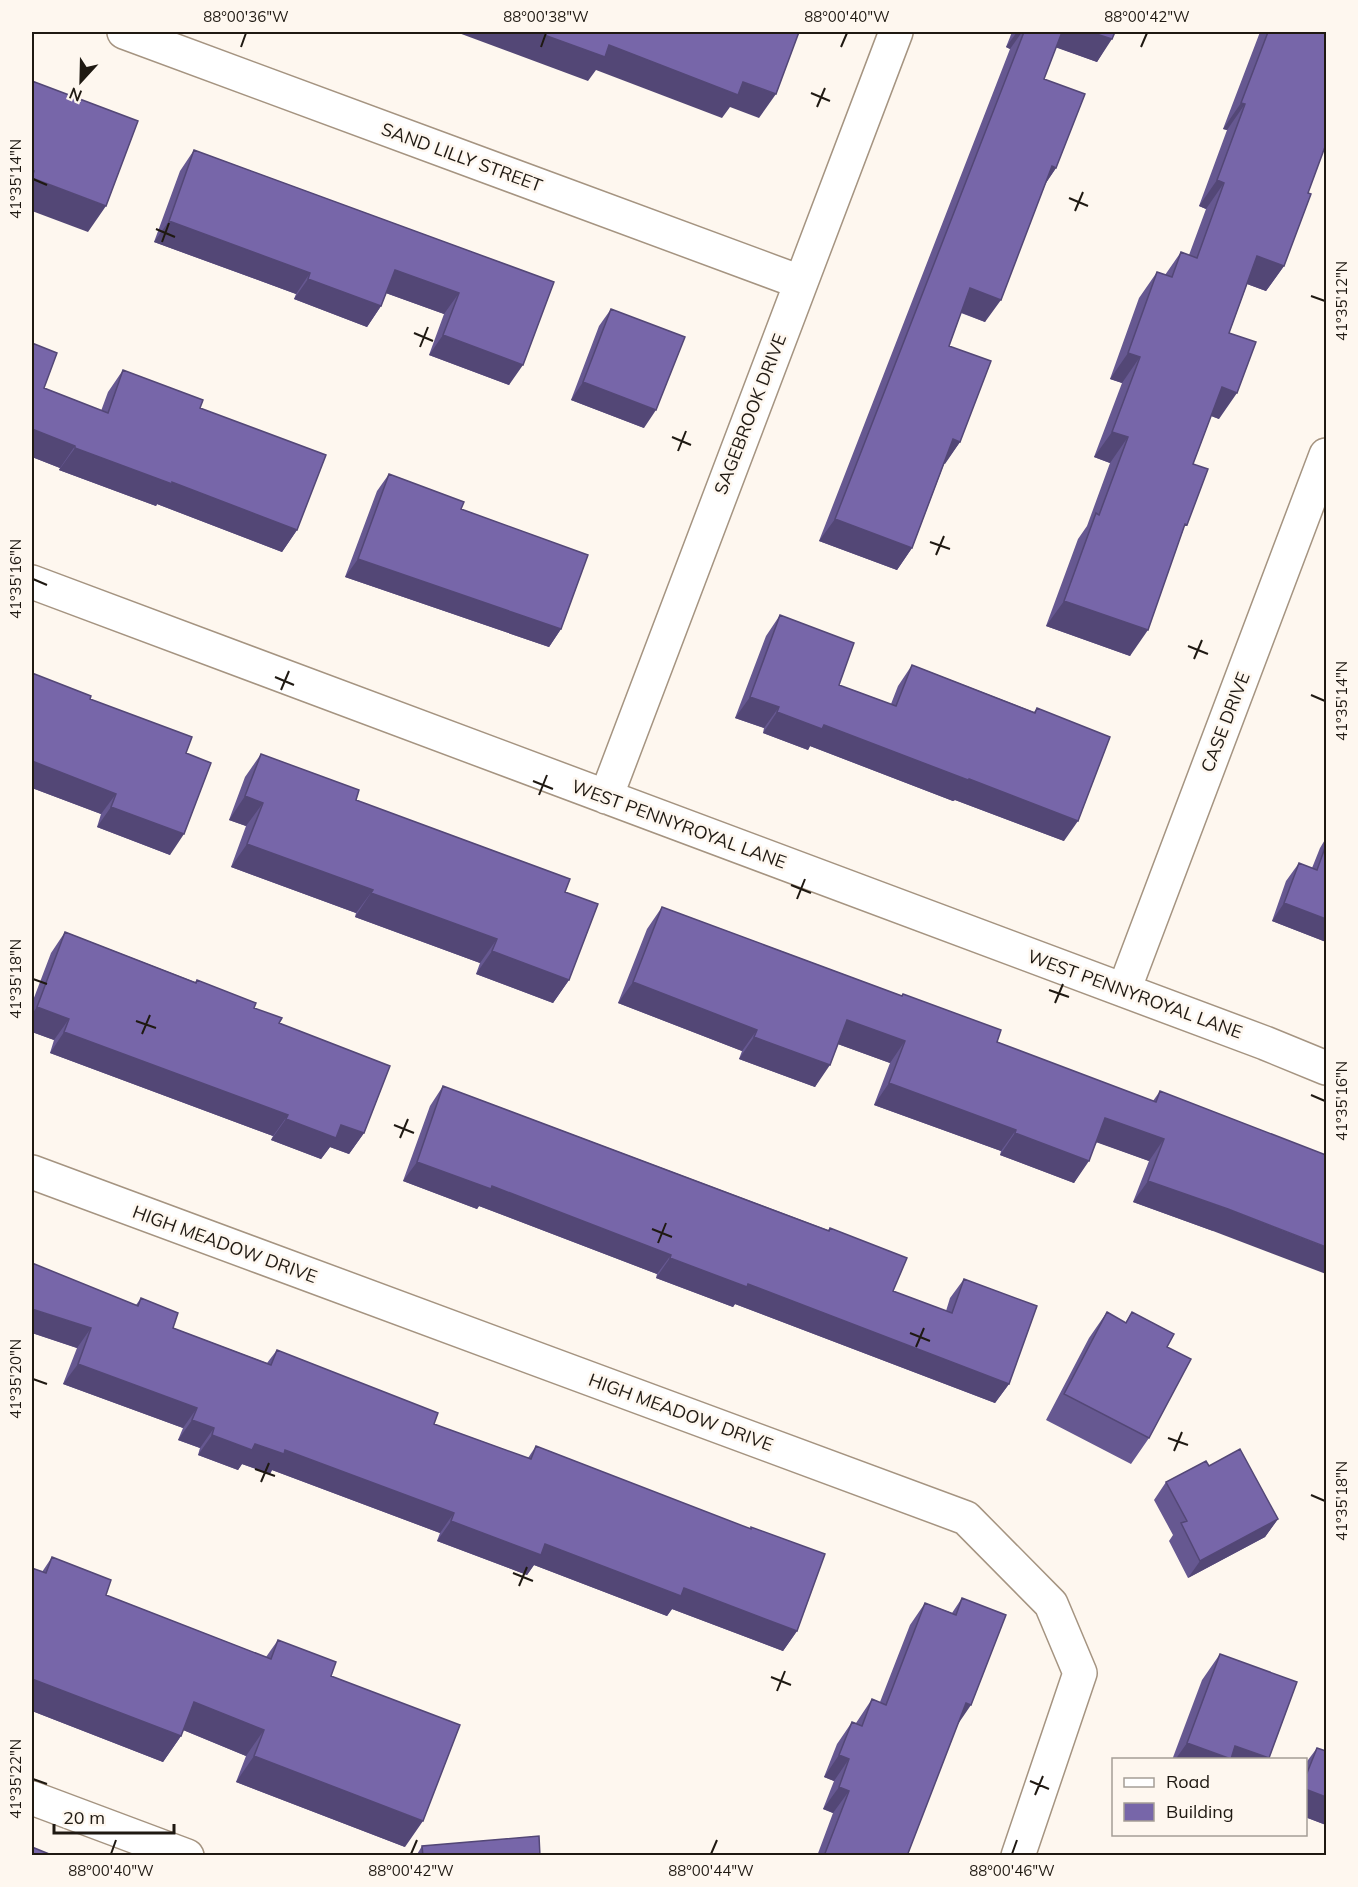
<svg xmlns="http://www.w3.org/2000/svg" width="1358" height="1887" font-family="Mulish,sans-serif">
<rect width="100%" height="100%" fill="#fef7ef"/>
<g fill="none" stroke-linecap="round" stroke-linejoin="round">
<g stroke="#a59481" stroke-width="36">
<path id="minor" d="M 124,32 L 800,282
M 32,582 L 1265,1043 L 1326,1068
M 606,797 L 896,32
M 1124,990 L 1326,455
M 32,1172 L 966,1518 L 1051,1604 L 1080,1673 L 1018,1856
M 32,1798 L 187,1856"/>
</g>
<use href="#minor" stroke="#fff" stroke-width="33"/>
</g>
<path fill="#665891" d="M 1012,32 L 1115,32 L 1097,62 L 1056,47 L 1044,79 L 1056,168 L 1046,183 L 985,322 L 961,313 L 949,346 L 960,442 L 944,464 L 912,548 L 897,570 L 819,541 L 1010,49 L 1006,47 Z
M 1260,32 L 1326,32 L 1308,193 L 1284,266 L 1266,291 L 1247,284 L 1229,333 L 1219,419 L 1211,416 L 1193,464 L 1183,531 L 1130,656 L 1046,626 L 1078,539 L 1087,526 L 1110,463 L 1094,457 L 1122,383 L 1110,379 L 1139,298 L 1157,272 L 1165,275 L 1181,252 L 1189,255 L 1206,209 L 1199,206 L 1227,130 L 1223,129 Z
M 194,150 L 554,282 L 509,385 L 429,355 L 444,314 L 386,293 L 381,306 L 367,327 L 294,299 L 296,294 L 154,242 L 180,171 Z
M 611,309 L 644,428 L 571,400 L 599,326 Z
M 32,343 L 44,388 L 101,411 L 108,392 L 123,370 L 200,408 L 297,530 L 282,552 L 157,504 L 156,506 L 59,470 L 60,468 L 32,457 Z
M 389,474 L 461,509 L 561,629 L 549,647 L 345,577 L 377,491 Z
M 780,615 L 839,685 L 891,704 L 898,686 L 912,665 L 1034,712 L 1037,708 L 1064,841 L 955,800 L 953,801 L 810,746 L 808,750 L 763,733 L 764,728 L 735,718 L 766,636 Z
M 32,673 L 90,699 L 186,753 L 170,855 L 97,827 L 101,814 L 32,788 Z
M 261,754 L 356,800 L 565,892 L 569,980 L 553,1003 L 476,974 L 480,963 L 355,917 L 356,913 L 231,867 L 246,826 L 229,820 L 245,777 Z
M 1326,838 L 1326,942 L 1272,921 L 1286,881 L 1299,863 L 1312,868 L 1320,848 Z
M 662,907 L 902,996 L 903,994 L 997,1042 L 1153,1101 L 1160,1091 L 1213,1231 L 1133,1202 L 1149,1161 L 1097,1142 L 1074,1183 L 1000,1155 L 1001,1151 L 874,1105 L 890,1063 L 838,1044 L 815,1087 L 739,1059 L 742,1051 L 618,1003 L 647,929 Z
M 65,932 L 195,982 L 197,980 L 254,1008 L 364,1133 L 349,1154 L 330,1147 L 321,1159 L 271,1140 L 273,1136 L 50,1053 L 54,1040 L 32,1032 L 32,1003 L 51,953 Z
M 443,1086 L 828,1230 L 830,1228 L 893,1291 L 946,1311 L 950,1298 L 964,1279 L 1009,1384 L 995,1403 L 735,1304 L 733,1307 L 656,1278 L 657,1274 L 479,1206 L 477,1209 L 403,1181 L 430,1106 Z
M 141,1298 L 173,1328 L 267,1363 L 277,1350 L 434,1424 L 528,1458 L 536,1446 L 750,1529 L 751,1527 L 797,1631 L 783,1651 L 672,1609 L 667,1616 L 534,1565 L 527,1575 L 437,1541 L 440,1533 L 272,1470 L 270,1474 L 242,1464 L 238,1470 L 198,1455 L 200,1448 L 178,1440 L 183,1428 L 63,1384 L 77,1348 L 32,1333 L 136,1305 Z
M 1107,1312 L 1125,1323 L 1132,1312 L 1167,1347 L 1149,1438 L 1131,1464 L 1046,1420 L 1089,1338 Z
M 1209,1466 L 1278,1519 L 1265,1537 L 1188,1578 L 1169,1541 L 1173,1535 L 1154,1500 L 1166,1482 Z
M 52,1557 L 106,1595 L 266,1657 L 278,1640 L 331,1676 L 405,1847 L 236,1782 L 246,1756 L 183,1730 L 181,1736 L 163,1762 L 32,1711 L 32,1568 L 42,1572 Z
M 962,1598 L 957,1725 L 907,1856 L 817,1856 L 833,1813 L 823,1809 L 834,1781 L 824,1777 L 837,1744 L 852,1722 L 856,1723 L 872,1699 L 880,1702 L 910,1625 L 925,1603 L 952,1613 Z
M 1220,1654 L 1268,1760 L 1172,1760 L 1202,1680 Z
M 1317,1748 L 1326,1751 L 1326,1825 L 1305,1817 L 1305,1764 Z
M 422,1846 L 540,1856 L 416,1856 Z"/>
<path fill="#534776" d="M 456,32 L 536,32 L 609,45 L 743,82 L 776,94 L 759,118 L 730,107 L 722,118 L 596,70 L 588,81 Z
M 1017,32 L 1022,32 L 1010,49 L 1006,47 Z
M 1059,32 L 1090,32 L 1112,39 L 1097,62 L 1049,45 Z
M 1241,103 L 1245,104 L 1227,130 L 1223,129 Z
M 1052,166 L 1056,168 L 1041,190 Z
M 32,178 L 106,206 L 88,232 L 32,211 Z
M 1217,180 L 1224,183 L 1206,209 L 1199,206 Z
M 169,221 L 310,273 L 296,294 L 154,242 Z
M 1257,256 L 1284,266 L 1266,291 L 1239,281 Z
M 395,270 L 459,293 L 444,314 L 380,291 Z
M 308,279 L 381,306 L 367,327 L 294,299 Z
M 970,288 L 1001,300 L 985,322 L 955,310 Z
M 443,335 L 523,365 L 509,385 L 429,355 Z
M 1128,353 L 1140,357 L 1122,383 L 1110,379 Z
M 583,382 L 656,410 L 644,428 L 571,400 Z
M 1222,387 L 1237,393 L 1219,419 L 1204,413 Z
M 32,429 L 75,446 L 60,468 L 32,457 Z
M 1112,432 L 1128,437 L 1110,463 L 1094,457 Z
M 953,439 L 960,442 L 945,464 L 938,461 Z
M 75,448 L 172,482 L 297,530 L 282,552 L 157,504 L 156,506 L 59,470 Z
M 835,519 L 912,548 L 897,570 L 819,541 Z
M 358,559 L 561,629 L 549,647 L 345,577 Z
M 1064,601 L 1148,630 L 1130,656 L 1046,626 Z
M 750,697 L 779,707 L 764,728 L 735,718 Z
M 777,712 L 824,725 L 969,779 L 1078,821 L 1064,841 L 955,800 L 953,801 L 810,746 L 808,750 L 763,733 Z
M 32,761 L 116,794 L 101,814 L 32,788 Z
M 245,796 L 263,803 L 246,826 L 229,820 Z
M 111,807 L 184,834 L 170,855 L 97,827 Z
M 247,844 L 373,890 L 356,913 L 231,867 Z
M 371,893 L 497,939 L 480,963 L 355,917 Z
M 1284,903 L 1326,919 L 1326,942 L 1272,921 Z
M 492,951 L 569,980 L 553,1003 L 476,974 Z
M 633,982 L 757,1030 L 742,1051 L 618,1003 Z
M 37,1007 L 69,1019 L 54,1040 L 32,1032 L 32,1014 Z
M 847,1020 L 905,1041 L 890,1063 L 832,1042 Z
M 64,1032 L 288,1115 L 273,1136 L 50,1053 Z
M 754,1037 L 830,1065 L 815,1087 L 739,1059 Z
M 889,1083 L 1016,1130 L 1001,1151 L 874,1105 Z
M 1105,1118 L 1164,1139 L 1149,1161 L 1090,1140 Z
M 286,1119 L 341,1125 L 364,1133 L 349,1154 L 330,1147 L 321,1159 L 271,1140 Z
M 1015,1133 L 1089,1161 L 1074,1183 L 1000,1155 Z
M 417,1162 L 492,1186 L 671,1255 L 657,1274 L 479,1206 L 477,1209 L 403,1181 Z
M 1148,1181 L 1228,1209 L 1326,1247 L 1326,1274 L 1213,1231 L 1133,1202 Z
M 670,1258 L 748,1284 L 1009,1384 L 995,1403 L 735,1304 L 733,1307 L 656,1278 Z
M 32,1309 L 91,1328 L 77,1348 L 32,1333 Z
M 78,1364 L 197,1408 L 183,1428 L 63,1384 Z
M 192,1420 L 214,1428 L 200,1448 L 178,1440 Z
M 212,1435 L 285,1450 L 454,1513 L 440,1533 L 272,1470 L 270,1474 L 242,1464 L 238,1470 L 198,1455 Z
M 1278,1519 L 1265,1537 L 1188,1578 L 1200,1561 Z
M 451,1521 L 545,1544 L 684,1588 L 797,1631 L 783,1651 L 672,1609 L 667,1616 L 534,1565 L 527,1575 L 437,1541 Z
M 32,1679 L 181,1736 L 163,1762 L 32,1711 Z
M 194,1702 L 264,1730 L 246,1756 L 176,1727 Z
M 966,1703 L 971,1705 L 956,1727 Z
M 1187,1743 L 1235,1746 L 1269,1758 L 1268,1760 L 1175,1760 Z
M 839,1755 L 849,1759 L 834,1781 L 824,1777 Z
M 254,1756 L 423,1821 L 405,1847 L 236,1782 Z
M 839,1787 L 849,1791 L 833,1813 L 823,1809 Z
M 1305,1789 L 1326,1797 L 1326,1825 L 1305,1817 Z"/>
<path fill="#7766a9" stroke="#534776" stroke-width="1.5" d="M 536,32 L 799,32 L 776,94 L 743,82 L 738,95 L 609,45 L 605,57 Z
M 1024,32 L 1062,32 L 1044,79 L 1085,94 L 1056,168 L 1052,166 L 1001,300 L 970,288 L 949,346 L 991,361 L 960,442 L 953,439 L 912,548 L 835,519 Z
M 1090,32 L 1115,32 L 1112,39 Z
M 1268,32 L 1326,32 L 1326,144 L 1308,193 L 1311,194 L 1284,266 L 1257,256 L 1229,333 L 1256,342 L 1237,393 L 1222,387 L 1193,464 L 1208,469 L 1187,525 L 1185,524 L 1148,630 L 1064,601 L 1096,513 L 1099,515 L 1128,437 L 1112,432 L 1140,357 L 1128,353 L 1157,272 L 1172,277 L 1181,252 L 1197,258 L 1224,183 L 1217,180 L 1245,104 L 1241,103 Z
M 32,81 L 138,121 L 106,206 L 32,178 L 34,171 L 32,170 Z
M 194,150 L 554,282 L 523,365 L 443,335 L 459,293 L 395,270 L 381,306 L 308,279 L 310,273 L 169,221 Z
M 611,309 L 685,337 L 656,410 L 583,382 Z
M 32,343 L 57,353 L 44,388 L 108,413 L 123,370 L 203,400 L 200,408 L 326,455 L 297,530 L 172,482 L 172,484 L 75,448 L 75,446 L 32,429 Z
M 389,474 L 464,502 L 461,509 L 588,555 L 561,629 L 358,559 Z
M 780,615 L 854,643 L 839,685 L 896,706 L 912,665 L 1035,713 L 1037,708 L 1110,737 L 1078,821 L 969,779 L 968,780 L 824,725 L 822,729 L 777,712 L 779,707 L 750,697 Z
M 32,673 L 91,696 L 90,699 L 192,737 L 186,753 L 211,763 L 184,834 L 111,807 L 116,794 L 32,761 Z
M 261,754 L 359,790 L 356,800 L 570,879 L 565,892 L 598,904 L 569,980 L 492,951 L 497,939 L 371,893 L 373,890 L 247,844 L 263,803 L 245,796 Z
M 1326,845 L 1326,919 L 1284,903 L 1299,863 L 1317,870 Z
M 662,907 L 902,996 L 903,994 L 1001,1030 L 997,1042 L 1156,1102 L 1160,1091 L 1326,1155 L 1326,1247 L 1228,1209 L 1148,1181 L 1164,1139 L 1105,1118 L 1089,1161 L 1015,1133 L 1016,1130 L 889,1083 L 905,1041 L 847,1020 L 830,1065 L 754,1037 L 757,1030 L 633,982 Z
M 65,932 L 196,983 L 197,980 L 256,1003 L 254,1008 L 282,1018 L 279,1023 L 390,1066 L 364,1133 L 341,1125 L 336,1138 L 286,1119 L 288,1115 L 64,1032 L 69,1019 L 37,1007 Z
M 443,1086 L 829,1231 L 830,1228 L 907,1258 L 893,1291 L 952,1313 L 964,1279 L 1037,1306 L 1009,1384 L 748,1284 L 747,1287 L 670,1258 L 671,1255 L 492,1186 L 491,1189 L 417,1162 Z
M 32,1263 L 138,1306 L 141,1298 L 178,1313 L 173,1328 L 271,1365 L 277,1350 L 438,1413 L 434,1424 L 531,1459 L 536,1446 L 751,1529 L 751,1527 L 825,1554 L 797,1631 L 684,1588 L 681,1596 L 545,1544 L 541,1555 L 451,1521 L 454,1513 L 285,1450 L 284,1454 L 255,1444 L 252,1450 L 212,1435 L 214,1428 L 192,1420 L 197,1408 L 78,1364 L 91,1328 L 32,1309 L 32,1311 Z
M 1107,1312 L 1126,1323 L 1132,1312 L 1174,1334 L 1167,1347 L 1191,1359 L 1149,1438 L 1064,1394 Z
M 1240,1449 L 1278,1519 L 1200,1561 L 1181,1523 L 1187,1521 L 1166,1482 L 1206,1461 L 1209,1466 Z
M 52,1557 L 111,1580 L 106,1595 L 271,1659 L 278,1640 L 336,1662 L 331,1676 L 460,1725 L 423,1821 L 254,1756 L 264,1730 L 194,1702 L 181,1736 L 32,1679 L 32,1568 L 46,1573 Z
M 962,1598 L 1006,1615 L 971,1705 L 966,1703 L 907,1856 L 824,1856 L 849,1791 L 839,1787 L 849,1759 L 839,1755 L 852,1722 L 862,1726 L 872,1699 L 886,1705 L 925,1603 L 956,1615 Z
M 1220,1654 L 1297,1682 L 1269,1758 L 1235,1746 L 1231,1759 L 1187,1743 Z
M 1317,1748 L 1326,1751 L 1326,1797 L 1305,1789 L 1305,1778 Z
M 539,1836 L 540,1856 L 423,1856 L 422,1846 Z
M 32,1847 L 54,1856 L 32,1856 Z"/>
<path fill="none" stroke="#1f1912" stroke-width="2" d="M 241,47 L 246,33M 541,47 L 546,33M 841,47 L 847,33M 1141,47 L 1147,33M 811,93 L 830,101M 817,107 L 825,88M 33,179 L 47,185M 1069,198 L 1088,206M 1075,211 L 1083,192M 156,229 L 175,237M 162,242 L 169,223M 1311,296 L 1325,301M 414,333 L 433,341M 420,347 L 428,327M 672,437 L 691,445M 678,451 L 686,431M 930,542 L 950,549M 936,555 L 944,536M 33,579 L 47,585M 1188,646 L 1208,654M 1194,659 L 1202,640M 275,677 L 294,685M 281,690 L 289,671M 1311,695 L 1325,701M 533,781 L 553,789M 539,795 L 547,775M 791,885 L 811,893M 797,899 L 805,879M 33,979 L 47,984M 1049,990 L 1069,997M 1055,1003 L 1063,984M 136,1021 L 156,1028M 142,1034 L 150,1015M 1311,1095 L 1325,1101M 394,1125 L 414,1133M 400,1138 L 408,1119M 652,1229 L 672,1237M 658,1243 L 666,1223M 910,1333 L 930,1341M 916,1347 L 924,1328M 33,1379 L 47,1384M 1168,1438 L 1188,1445M 1174,1451 L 1182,1432M 255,1469 L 275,1476M 261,1482 L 269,1463M 1311,1495 L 1325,1501M 513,1573 L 533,1581M 519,1586 L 527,1567M 771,1677 L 791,1685M 777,1691 L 785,1671M 33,1779 L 47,1784M 1030,1781 L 1049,1789M 1035,1795 L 1043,1776M 111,1854 L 116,1840M 411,1854 L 417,1840M 711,1854 L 717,1840M 1012,1854 L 1017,1840"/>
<g text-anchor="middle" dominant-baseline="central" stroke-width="5" stroke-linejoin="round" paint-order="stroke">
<g font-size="18" fill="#1f1912" stroke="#fef7ef">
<text transform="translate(462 157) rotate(20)">SAND LILLY STREET</text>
<text transform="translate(750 414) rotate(-69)">SAGEBROOK DRIVE</text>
<text transform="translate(1225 722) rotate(-69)">CASE DRIVE</text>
<text transform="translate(679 824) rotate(20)">WEST PENNYROYAL LANE</text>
<text transform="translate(1135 994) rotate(20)">WEST PENNYROYAL LANE</text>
<text transform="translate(225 1244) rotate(20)">HIGH MEADOW DRIVE</text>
<text transform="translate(681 1412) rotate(20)">HIGH MEADOW DRIVE</text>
</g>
</g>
<rect width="1358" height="1887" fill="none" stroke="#fef7ef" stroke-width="66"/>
<rect x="1112" y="1758" width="195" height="78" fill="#fef7ef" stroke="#a59e97" stroke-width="1.5"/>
<rect x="1124" y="1778" width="30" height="9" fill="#ffffff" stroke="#a59e97" stroke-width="1.5"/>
<text x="1166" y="1788" font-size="18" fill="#1f1912">Road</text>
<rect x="1124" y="1803" width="30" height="18" fill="#7766a9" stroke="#a59e97" stroke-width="1.5"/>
<text x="1166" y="1818" font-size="18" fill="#1f1912">Building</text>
<g transform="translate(81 81) rotate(202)" stroke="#fef7ef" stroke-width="4.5" paint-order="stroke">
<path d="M0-4.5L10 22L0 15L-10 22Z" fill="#1f1912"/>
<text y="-9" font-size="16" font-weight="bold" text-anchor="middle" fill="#1f1912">N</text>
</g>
<path d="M54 1824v9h120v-9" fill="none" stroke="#1f1912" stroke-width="3"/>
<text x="63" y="1824" font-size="18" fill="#1f1912" stroke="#fef7ef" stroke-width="4.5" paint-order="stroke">20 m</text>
<rect x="33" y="33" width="1292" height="1821" fill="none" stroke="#1f1912" stroke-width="2"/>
<g font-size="15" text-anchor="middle" fill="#1f1912">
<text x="246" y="22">88°00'36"W</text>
<text x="546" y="22">88°00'38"W</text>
<text x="847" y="22">88°00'40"W</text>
<text x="1147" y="22">88°00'42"W</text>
<text transform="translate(16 179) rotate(-90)" y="5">41°35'14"N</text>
<text transform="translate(1342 301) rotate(-90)" y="5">41°35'12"N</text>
<text transform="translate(16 579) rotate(-90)" y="5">41°35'16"N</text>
<text transform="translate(1342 701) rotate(-90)" y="5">41°35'14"N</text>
<text transform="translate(16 979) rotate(-90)" y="5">41°35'18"N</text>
<text transform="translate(1342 1101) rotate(-90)" y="5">41°35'16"N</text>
<text transform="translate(16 1379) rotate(-90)" y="5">41°35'20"N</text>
<text transform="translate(1342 1501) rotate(-90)" y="5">41°35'18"N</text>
<text transform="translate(16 1779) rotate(-90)" y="5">41°35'22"N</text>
<text x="111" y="1876">88°00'40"W</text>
<text x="411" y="1876">88°00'42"W</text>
<text x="711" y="1876">88°00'44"W</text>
<text x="1012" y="1876">88°00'46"W</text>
</g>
</svg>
